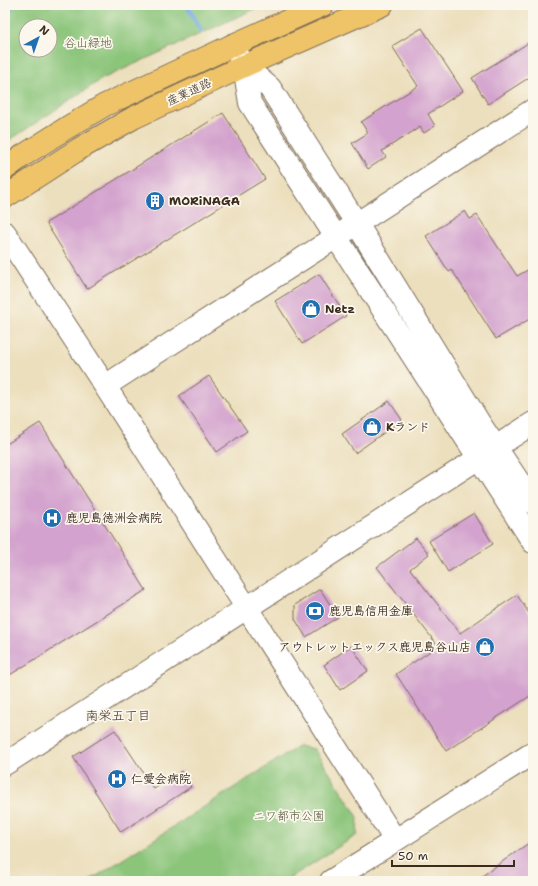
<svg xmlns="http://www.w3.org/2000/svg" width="538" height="886" font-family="'Shantell Sans','Klee One',sans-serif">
<rect width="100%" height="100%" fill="#fbf7ec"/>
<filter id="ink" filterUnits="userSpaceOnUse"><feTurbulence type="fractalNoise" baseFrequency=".025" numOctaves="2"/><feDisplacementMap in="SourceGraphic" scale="8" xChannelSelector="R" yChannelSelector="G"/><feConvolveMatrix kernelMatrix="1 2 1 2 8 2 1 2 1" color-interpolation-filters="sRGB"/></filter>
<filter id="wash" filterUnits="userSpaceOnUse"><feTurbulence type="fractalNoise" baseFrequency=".012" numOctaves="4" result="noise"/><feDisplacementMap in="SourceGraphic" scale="16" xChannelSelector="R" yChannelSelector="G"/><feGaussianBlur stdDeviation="0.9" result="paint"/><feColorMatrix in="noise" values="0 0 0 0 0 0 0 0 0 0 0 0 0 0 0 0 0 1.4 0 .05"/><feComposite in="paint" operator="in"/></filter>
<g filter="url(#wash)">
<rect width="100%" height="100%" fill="#ecdfbd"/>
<path fill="#8bc57a" stroke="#63784c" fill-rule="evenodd" d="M 5,5 L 263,5 L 102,79 L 5,143 ZM 26,26 L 50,26 L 50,50 L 26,50 Z
M 299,746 L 314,749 L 358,817 L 357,835 L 285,881 L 89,881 Z"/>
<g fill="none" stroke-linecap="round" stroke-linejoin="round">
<path stroke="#6ca8de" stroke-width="5" d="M 187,5 L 201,31"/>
<path stroke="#6ca8de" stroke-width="17" d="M 5,5 L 6,5"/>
</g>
<g id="blocks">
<path fill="#d3a2ce" d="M 422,28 L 463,91 L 428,114 L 435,126 L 424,133 L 420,127 L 382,151 L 386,157 L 368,169 L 352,143 L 368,133 L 361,122 L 418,86 L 392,46 Z
M 533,40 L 533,75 L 488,104 L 472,78 Z
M 223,113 L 265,179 L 87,289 L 46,223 Z
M 465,211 L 470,219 L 477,215 L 517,276 L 533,267 L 533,317 L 496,339 L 452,270 L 449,272 L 426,236 Z
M 319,274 L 346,316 L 302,344 L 275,301 Z
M 209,376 L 247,431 L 217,452 L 179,396 Z
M 389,401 L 402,420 L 355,453 L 342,434 Z
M 40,423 L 146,590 L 5,678 L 5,445 Z
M 474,513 L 493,544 L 448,572 L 429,541 Z
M 416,538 L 429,554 L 410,569 L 460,633 L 517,595 L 533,619 L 533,694 L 446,751 L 396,674 L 438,646 L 377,567 Z
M 320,589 L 338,617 L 306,637 L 295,619 L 295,605 Z
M 351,646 L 368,671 L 340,690 L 324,665 Z
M 115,730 L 154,789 L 181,771 L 191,787 L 121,832 L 73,757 Z
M 533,840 L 533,881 L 475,881 Z"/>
</g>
</g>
<g filter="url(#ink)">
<use href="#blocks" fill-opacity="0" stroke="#796956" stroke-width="1"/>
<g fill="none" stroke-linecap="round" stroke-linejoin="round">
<g stroke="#796956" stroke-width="24">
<path id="minor" d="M 233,45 L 244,66 L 250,103 L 336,237 L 533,542
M 244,66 L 270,88 L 357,224 L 480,424 L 533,503
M 5,233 L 105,386 L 395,840
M 105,386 L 533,110
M 5,764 L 533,423
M 331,881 L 533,753"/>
</g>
<g stroke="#796956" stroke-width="24">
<path id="major" d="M 5,169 L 24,155 L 68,127 L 105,105 L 233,45 L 323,5
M 5,197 L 79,149 L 133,118 L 244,66 L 382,5"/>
</g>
<use href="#minor" stroke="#fff" stroke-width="22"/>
<use href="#major" stroke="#efc469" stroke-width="22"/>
</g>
</g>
<defs>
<g id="building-disc" transform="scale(1)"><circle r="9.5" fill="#1f6fb2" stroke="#fbf7ec"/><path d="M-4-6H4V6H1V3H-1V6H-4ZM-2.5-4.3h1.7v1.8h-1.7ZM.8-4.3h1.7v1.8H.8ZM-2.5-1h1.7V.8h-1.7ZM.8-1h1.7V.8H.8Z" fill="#fff"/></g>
<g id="shop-disc" transform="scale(1)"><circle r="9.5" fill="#1f6fb2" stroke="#fbf7ec"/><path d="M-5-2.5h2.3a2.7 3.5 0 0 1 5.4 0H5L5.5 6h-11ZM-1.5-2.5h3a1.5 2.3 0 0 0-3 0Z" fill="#fff"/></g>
<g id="hospital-disc" transform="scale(1)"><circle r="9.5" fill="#1f6fb2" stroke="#fbf7ec"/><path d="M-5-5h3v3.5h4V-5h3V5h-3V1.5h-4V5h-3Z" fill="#fff"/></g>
<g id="bank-disc" transform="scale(1)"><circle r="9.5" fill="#1f6fb2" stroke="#fbf7ec"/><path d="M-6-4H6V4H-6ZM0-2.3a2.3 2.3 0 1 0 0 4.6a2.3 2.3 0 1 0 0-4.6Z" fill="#fff"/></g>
</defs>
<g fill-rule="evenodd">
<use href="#building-disc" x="155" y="201"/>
<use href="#shop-disc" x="311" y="309"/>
<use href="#shop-disc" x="372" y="427"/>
<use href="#hospital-disc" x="52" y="518"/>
<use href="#bank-disc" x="315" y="611"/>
<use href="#shop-disc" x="485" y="647"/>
<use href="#hospital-disc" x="117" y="779"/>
</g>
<g text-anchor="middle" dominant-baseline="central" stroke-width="3.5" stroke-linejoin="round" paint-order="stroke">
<g font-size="12" fill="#53583a" stroke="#fbf7ec">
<text x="88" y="43">谷山緑地</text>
<text x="289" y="816">ニワ都市公園</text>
</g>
<g font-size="12" fill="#3b2a1e" stroke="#fbf7ec">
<text transform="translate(189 92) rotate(-25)">産業道路</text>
</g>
<g font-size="12" font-weight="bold" fill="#3b2a1e" stroke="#fbf7ec" text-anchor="start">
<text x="169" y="201">MORiNAGA</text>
<text x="325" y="309">Netz</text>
<text x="386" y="427">Kランド</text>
<text x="66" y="518">鹿児島徳洲会病院</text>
<text x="329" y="611">鹿児島信用金庫</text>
<text x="471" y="647" text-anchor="end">アウトレットエックス鹿児島谷山店</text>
<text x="131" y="779">仁愛会病院</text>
</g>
<g font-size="13" fill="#3b2a1e" stroke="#fbf7ec">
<text x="118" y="715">南栄五丁目</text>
</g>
</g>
<rect width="538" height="886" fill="none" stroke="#fbf7ec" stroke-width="20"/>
<g transform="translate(38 38) rotate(40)"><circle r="19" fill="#fbf7ec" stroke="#aea59a"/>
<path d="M0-3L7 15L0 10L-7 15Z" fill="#1f6fb2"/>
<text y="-6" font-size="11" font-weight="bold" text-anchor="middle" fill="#3b2a1e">N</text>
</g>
<path d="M392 860v6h122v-6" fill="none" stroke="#3b2a1e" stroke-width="2"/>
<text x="398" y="860" font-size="12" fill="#3b2a1e" stroke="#fbf7ec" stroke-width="3" paint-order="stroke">50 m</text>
</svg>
